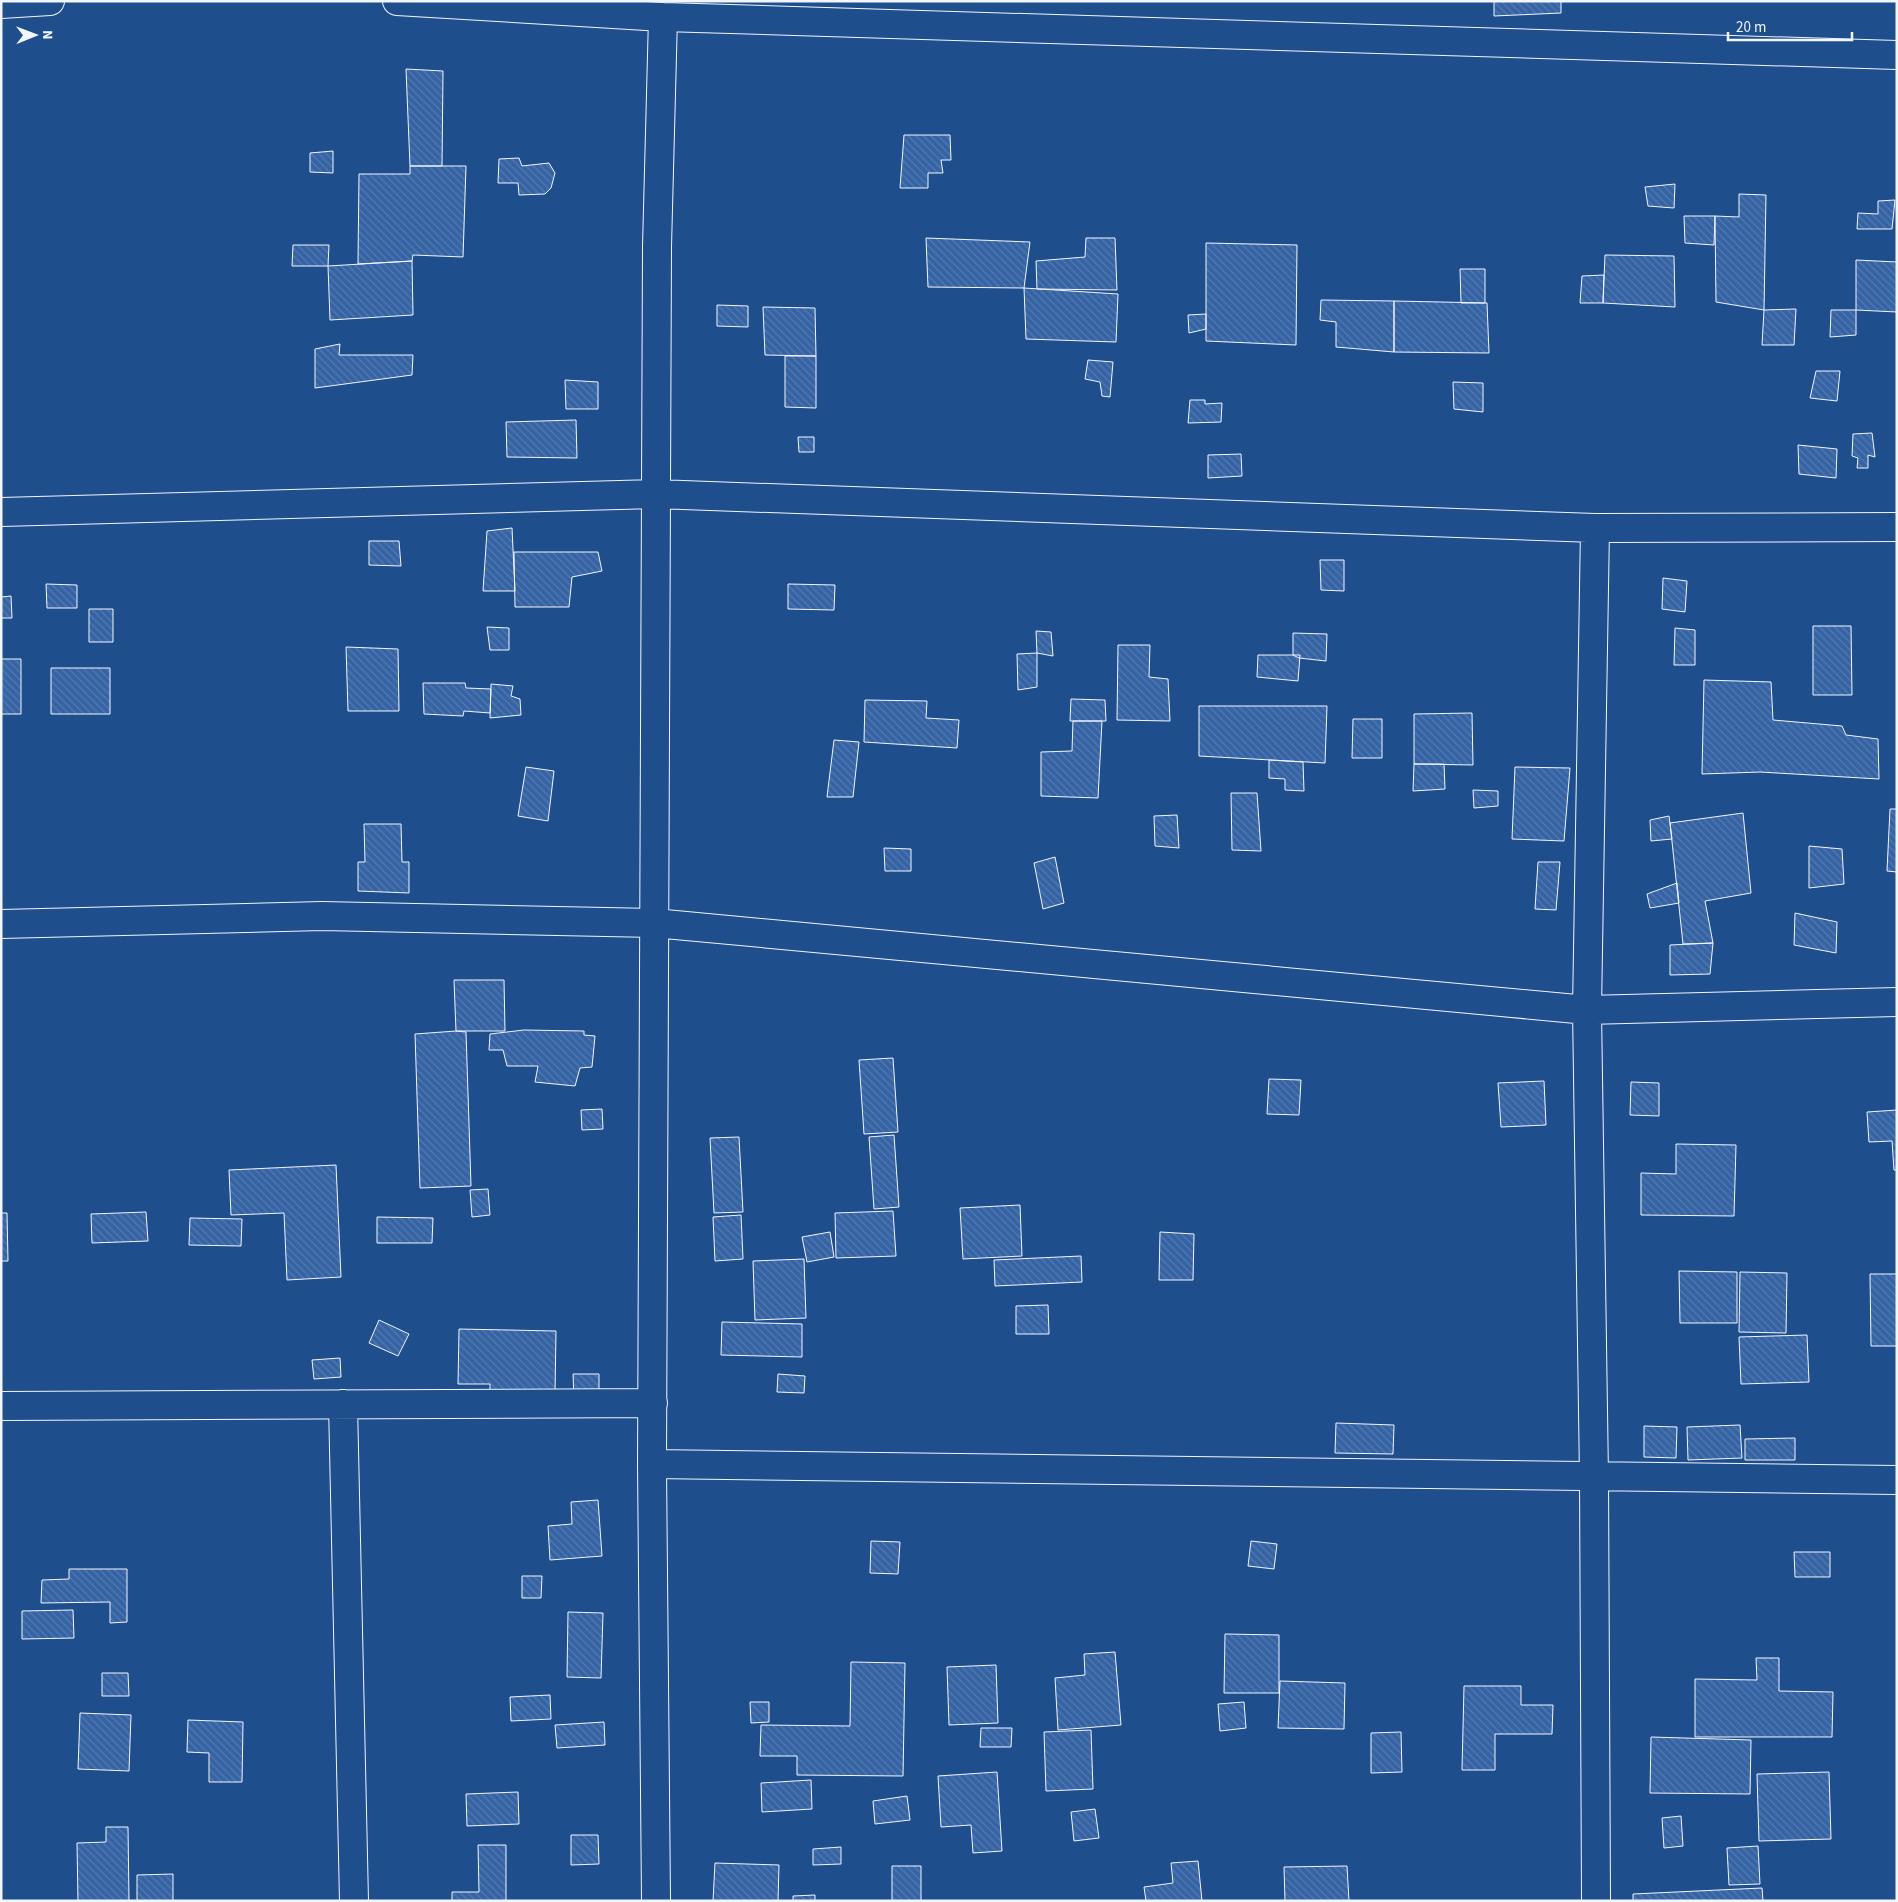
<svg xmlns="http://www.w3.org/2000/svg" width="1898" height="1902" font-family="'Source Sans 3',sans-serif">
<defs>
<pattern id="building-back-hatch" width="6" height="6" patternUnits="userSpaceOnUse" patternTransform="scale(1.25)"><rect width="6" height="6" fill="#3563a3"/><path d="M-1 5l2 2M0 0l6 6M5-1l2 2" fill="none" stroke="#537ab1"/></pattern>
</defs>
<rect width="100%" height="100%" fill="#1f4e8c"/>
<path fill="url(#building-back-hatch)" stroke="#f2f6ff" d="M 1494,1 L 1561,1 L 1561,13 L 1494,16 Z
M 406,69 L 443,71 L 442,166 L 410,166 Z
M 904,135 L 950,135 L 951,160 L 941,160 L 943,173 L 928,173 L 928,188 L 900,188 Z
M 333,151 L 333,173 L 310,172 L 310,153 Z
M 519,158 L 522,166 L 549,163 L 555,173 L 551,188 L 545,194 L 519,195 L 518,183 L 498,183 L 499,159 Z
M 410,166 L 466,166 L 463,257 L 413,255 L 412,261 L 358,264 L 359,174 L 410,174 Z
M 1675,184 L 1674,208 L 1648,206 L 1645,187 Z
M 1739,194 L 1766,195 L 1764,310 L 1716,302 L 1715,216 L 1739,217 Z
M 1895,200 L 1892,229 L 1857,229 L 1858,213 L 1878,214 L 1878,201 Z
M 1684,216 L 1715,216 L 1714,245 L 1685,243 Z
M 926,238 L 1030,242 L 1024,288 L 928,287 Z
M 1086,238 L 1115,238 L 1117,290 L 1037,289 L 1036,261 L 1085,257 Z
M 1206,243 L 1297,245 L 1296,345 L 1206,341 Z
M 293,245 L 329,245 L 328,266 L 292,266 Z
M 1605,255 L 1674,256 L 1675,307 L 1603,303 Z
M 1856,260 L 1897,262 L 1897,312 L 1856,310 Z
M 412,261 L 413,315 L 330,320 L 328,266 Z
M 1460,269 L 1485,269 L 1485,303 L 1461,303 Z
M 1604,275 L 1603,303 L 1580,303 L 1582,276 Z
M 1024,288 L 1118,294 L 1116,342 L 1026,339 Z
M 1321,300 L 1394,301 L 1394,352 L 1336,347 L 1336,322 L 1320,320 Z
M 1394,301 L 1487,303 L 1489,353 L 1394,352 Z
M 717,305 L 748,306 L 748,327 L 717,326 Z
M 763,307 L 815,308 L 816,356 L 765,355 Z
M 1796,309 L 1794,345 L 1762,345 L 1764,310 Z
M 1831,310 L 1856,310 L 1856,335 L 1830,337 Z
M 1206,314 L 1206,329 L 1189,333 L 1188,315 Z
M 340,344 L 339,355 L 413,355 L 412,375 L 315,388 L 315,349 Z
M 785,356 L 816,356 L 816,408 L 785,407 Z
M 1088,360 L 1113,362 L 1110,397 L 1102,396 L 1100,382 L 1085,379 Z
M 1816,371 L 1840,371 L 1837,401 L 1810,398 Z
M 565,380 L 598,382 L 598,409 L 566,409 Z
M 1453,382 L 1483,383 L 1483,412 L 1454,409 Z
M 1190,400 L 1205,400 L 1205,404 L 1222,403 L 1221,422 L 1188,423 Z
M 576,420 L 577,458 L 507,457 L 506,422 Z
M 1872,433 L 1875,457 L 1868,455 L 1868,468 L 1857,468 L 1858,458 L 1852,456 L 1853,434 Z
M 798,437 L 814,437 L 814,452 L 799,452 Z
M 1798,445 L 1837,449 L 1836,478 L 1799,474 Z
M 1241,454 L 1242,476 L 1208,478 L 1208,455 Z
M 512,528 L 515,591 L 483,591 L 487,531 Z
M 369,541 L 399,541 L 401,566 L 369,565 Z
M 514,552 L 598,552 L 602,571 L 572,577 L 569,607 L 515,607 Z
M 1320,560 L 1344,560 L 1344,591 L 1321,590 Z
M 1663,578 L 1687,581 L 1685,612 L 1662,609 Z
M 46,584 L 77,585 L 77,608 L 47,608 Z
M 788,584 L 835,585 L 834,610 L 788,609 Z
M 11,596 L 12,618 L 1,618 L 1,597 Z
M 89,609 L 113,609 L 113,642 L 89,642 Z
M 1813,626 L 1851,626 L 1852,695 L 1813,695 Z
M 487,627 L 509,628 L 509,650 L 490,650 Z
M 1675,628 L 1695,630 L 1695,665 L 1674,665 Z
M 1036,631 L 1051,632 L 1053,656 L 1037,653 Z
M 1293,633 L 1327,634 L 1326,661 L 1299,658 L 1293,655 Z
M 1118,645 L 1150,645 L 1149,677 L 1168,679 L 1170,721 L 1117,720 Z
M 346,647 L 398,649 L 399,711 L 348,711 Z
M 1037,653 L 1037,687 L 1018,690 L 1017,654 Z
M 1258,655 L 1300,655 L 1298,681 L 1257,677 Z
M 1,659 L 21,659 L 21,714 L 1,714 Z
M 51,668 L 110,668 L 110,714 L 51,714 Z
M 1704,680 L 1771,682 L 1773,720 L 1842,726 L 1846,735 L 1878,739 L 1879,779 L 1760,772 L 1702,774 Z
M 423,683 L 465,683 L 466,688 L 491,689 L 490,713 L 464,711 L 463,716 L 424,714 Z
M 491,684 L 513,686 L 511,696 L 520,699 L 521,715 L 490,718 Z
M 1071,699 L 1105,700 L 1106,721 L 1070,721 Z
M 865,700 L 927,701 L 926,718 L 959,720 L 957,748 L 864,742 Z
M 1199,706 L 1327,706 L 1325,763 L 1199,756 Z
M 1472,713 L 1473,765 L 1414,764 L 1414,714 Z
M 1353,719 L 1382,719 L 1382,758 L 1352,758 Z
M 1073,721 L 1102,721 L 1098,798 L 1041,796 L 1041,752 L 1072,751 Z
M 834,740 L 859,742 L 853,797 L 827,797 Z
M 1269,760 L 1303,762 L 1304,791 L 1285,790 L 1285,779 L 1269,778 Z
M 1414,764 L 1444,764 L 1445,789 L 1413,791 Z
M 526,767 L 554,771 L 548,821 L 518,816 Z
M 1515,767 L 1570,768 L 1564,841 L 1512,839 Z
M 1473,790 L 1498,791 L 1498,806 L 1474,808 Z
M 1231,793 L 1257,793 L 1261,851 L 1232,850 Z
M 1890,809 L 1897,809 L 1897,872 L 1887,871 Z
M 1743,813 L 1751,893 L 1705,901 L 1713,943 L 1683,944 L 1670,823 Z
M 1177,815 L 1179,848 L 1155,846 L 1154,816 Z
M 1669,816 L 1672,839 L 1651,841 L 1650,820 Z
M 364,824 L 401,824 L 402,862 L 409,862 L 409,893 L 358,891 L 358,862 L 365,862 Z
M 1809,846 L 1842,849 L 1844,884 L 1809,888 Z
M 884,848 L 911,849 L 911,871 L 885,871 Z
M 1055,857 L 1064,903 L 1043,909 L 1034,863 Z
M 1538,862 L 1560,862 L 1556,910 L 1535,909 Z
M 1677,883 L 1679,903 L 1650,908 L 1647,894 Z
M 1795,913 L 1837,922 L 1836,953 L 1794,945 Z
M 1713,943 L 1710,974 L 1670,975 L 1670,945 Z
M 454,980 L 504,980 L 505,1031 L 456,1031 Z
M 524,1030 L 584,1031 L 584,1035 L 595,1036 L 592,1067 L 580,1068 L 575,1086 L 535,1082 L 538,1066 L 507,1066 L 503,1050 L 489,1050 L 490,1034 Z
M 456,1031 L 466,1032 L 471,1186 L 420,1188 L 415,1034 Z
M 893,1058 L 898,1132 L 864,1134 L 859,1060 Z
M 1269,1079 L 1301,1080 L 1299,1115 L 1267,1114 Z
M 1544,1081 L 1546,1125 L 1501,1127 L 1498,1083 Z
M 1631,1082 L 1659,1083 L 1659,1116 L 1630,1115 Z
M 602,1109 L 603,1129 L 582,1130 L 581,1110 Z
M 1897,1110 L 1897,1170 L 1894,1170 L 1892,1141 L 1869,1142 L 1867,1112 Z
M 894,1135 L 899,1207 L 874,1209 L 869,1137 Z
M 739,1137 L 743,1212 L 714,1213 L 710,1138 Z
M 1676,1144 L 1736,1145 L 1734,1216 L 1641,1215 L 1641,1173 L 1676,1174 Z
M 336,1165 L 341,1277 L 287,1280 L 284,1213 L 231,1215 L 229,1170 Z
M 488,1189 L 490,1215 L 472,1217 L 470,1190 Z
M 1020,1205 L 1022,1256 L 963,1259 L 960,1208 Z
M 893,1211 L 896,1256 L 836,1258 L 835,1213 Z
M 146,1212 L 148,1241 L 92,1243 L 91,1214 Z
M 1,1213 L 7,1213 L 8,1261 L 1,1261 Z
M 741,1215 L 743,1259 L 715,1261 L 713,1217 Z
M 377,1217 L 433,1218 L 432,1243 L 377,1243 Z
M 190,1218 L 242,1219 L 241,1246 L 189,1245 Z
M 830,1232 L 834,1257 L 807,1262 L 802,1237 Z
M 1160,1232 L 1194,1234 L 1193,1280 L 1159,1280 Z
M 1081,1256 L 1082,1282 L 995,1286 L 994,1260 Z
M 804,1259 L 806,1318 L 755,1320 L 753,1261 Z
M 1679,1271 L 1737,1272 L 1737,1323 L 1680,1323 Z
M 1740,1272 L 1787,1273 L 1786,1333 L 1739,1332 Z
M 1870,1274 L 1897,1274 L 1897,1346 L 1871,1346 Z
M 1048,1305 L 1049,1334 L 1016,1334 L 1016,1306 Z
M 379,1320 L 409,1334 L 398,1356 L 369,1343 Z
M 722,1322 L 802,1324 L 802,1357 L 721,1355 Z
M 459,1329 L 556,1331 L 555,1394 L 490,1393 L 490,1384 L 458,1384 Z
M 1807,1335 L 1809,1382 L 1741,1384 L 1739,1337 Z
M 340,1358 L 341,1377 L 314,1379 L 312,1360 Z
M 573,1374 L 599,1374 L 599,1398 L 574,1399 Z
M 778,1374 L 805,1376 L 804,1393 L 777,1392 Z
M 1336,1423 L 1394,1425 L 1393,1454 L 1335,1453 Z
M 1740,1425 L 1742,1458 L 1688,1460 L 1687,1427 Z
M 1644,1426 L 1677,1427 L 1676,1458 L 1644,1457 Z
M 1795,1438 L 1795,1460 L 1745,1460 L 1745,1439 Z
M 598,1500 L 602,1556 L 550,1560 L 548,1526 L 572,1524 L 571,1502 Z
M 871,1541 L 900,1542 L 898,1574 L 870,1573 Z
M 1251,1541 L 1277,1544 L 1274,1569 L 1248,1566 Z
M 1794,1552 L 1830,1552 L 1830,1577 L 1795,1577 Z
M 69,1569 L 127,1569 L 127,1622 L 110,1623 L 110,1602 L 41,1603 L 42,1580 L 69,1579 Z
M 522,1576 L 542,1576 L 541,1598 L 522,1598 Z
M 73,1610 L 74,1638 L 22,1639 L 22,1611 Z
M 568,1612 L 603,1613 L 601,1678 L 567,1677 Z
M 1225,1634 L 1279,1635 L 1279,1693 L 1224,1693 Z
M 1115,1652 L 1121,1725 L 1058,1730 L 1055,1678 L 1085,1675 L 1084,1654 Z
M 1756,1658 L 1779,1658 L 1779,1691 L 1833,1692 L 1832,1737 L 1695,1737 L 1695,1679 L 1757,1680 Z
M 851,1662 L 905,1663 L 903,1776 L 797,1775 L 797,1756 L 760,1756 L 761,1725 L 850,1726 Z
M 996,1665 L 998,1723 L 949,1725 L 947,1667 Z
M 102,1673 L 128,1673 L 129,1696 L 102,1696 Z
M 1280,1681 L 1345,1683 L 1344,1729 L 1278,1728 Z
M 1464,1686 L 1521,1686 L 1521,1705 L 1553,1705 L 1552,1734 L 1495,1734 L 1495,1770 L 1462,1770 Z
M 550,1695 L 551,1719 L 511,1721 L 510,1697 Z
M 750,1702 L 769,1702 L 769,1722 L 751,1723 Z
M 1244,1702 L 1246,1728 L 1220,1731 L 1218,1704 Z
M 80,1713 L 131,1715 L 129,1771 L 78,1769 Z
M 188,1720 L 243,1722 L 242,1782 L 209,1782 L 209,1753 L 187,1752 Z
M 604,1722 L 605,1745 L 557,1748 L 555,1725 Z
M 981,1728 L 1012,1728 L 1011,1747 L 980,1747 Z
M 1091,1730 L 1093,1789 L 1046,1791 L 1044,1732 Z
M 1401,1732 L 1402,1772 L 1371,1773 L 1371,1733 Z
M 1651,1737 L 1751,1740 L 1750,1794 L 1650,1793 Z
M 997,1772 L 1002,1851 L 973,1853 L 971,1825 L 941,1827 L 938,1776 Z
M 1829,1772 L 1831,1839 L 1759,1841 L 1757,1774 Z
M 811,1780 L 812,1809 L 762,1812 L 761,1783 Z
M 518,1792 L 519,1824 L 467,1826 L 466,1794 Z
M 907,1796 L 910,1820 L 875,1824 L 873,1801 Z
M 1095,1809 L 1099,1838 L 1074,1841 L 1071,1812 Z
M 1681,1816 L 1683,1846 L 1664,1848 L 1662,1818 Z
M 106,1827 L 128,1827 L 129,1901 L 78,1901 L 77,1843 L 106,1842 Z
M 571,1835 L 598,1835 L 599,1864 L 571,1865 Z
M 478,1845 L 506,1845 L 506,1901 L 452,1901 L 452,1892 L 479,1892 Z
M 1758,1846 L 1760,1884 L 1729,1885 L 1727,1848 Z
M 841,1847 L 841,1864 L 813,1865 L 813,1849 Z
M 1198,1861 L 1202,1901 L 1146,1901 L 1144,1887 L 1173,1883 L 1171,1863 Z
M 715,1863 L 779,1865 L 778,1901 L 713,1901 Z
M 892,1866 L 921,1866 L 921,1901 L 892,1901 Z
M 1347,1866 L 1349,1901 L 1285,1901 L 1284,1867 Z
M 173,1874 L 173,1901 L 137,1901 L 137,1875 Z
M 1762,1888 L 1763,1901 L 1633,1901 L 1633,1894 Z
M 815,1895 L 815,1901 L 793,1901 L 793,1896 Z"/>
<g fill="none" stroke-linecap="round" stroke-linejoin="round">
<g stroke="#f2f6ff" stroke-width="30">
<path id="street" d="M 397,1 L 663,17 L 1897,55
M 1,4 L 50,1
M 1,512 L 656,494 L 1595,528 L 1587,1010 L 1594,1477 L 1596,1901
M 1595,528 L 1897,527
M 1,924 L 322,916 L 654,923 L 1587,1010 L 1897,1002
M 343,1404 L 354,1901
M 1,1406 L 653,1403
M 652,1464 L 1897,1480
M 656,1901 L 652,1464 L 657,247 L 663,17"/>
</g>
<use href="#street" stroke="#1f4e8c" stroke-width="28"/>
</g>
<rect width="1898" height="1902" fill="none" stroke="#f2f6ff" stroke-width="5"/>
<g transform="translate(35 35) rotate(89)" stroke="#1f4e8c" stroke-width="4" paint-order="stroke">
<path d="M0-4L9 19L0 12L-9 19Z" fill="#f2f6ff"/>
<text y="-8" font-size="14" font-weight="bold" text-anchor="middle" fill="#f2f6ff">N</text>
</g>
<path d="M1728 32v8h124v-8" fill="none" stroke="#f2f6ff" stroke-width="2.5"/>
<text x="1736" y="32" font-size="15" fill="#f2f6ff" stroke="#1f4e8c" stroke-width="4" paint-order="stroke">20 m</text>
</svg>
